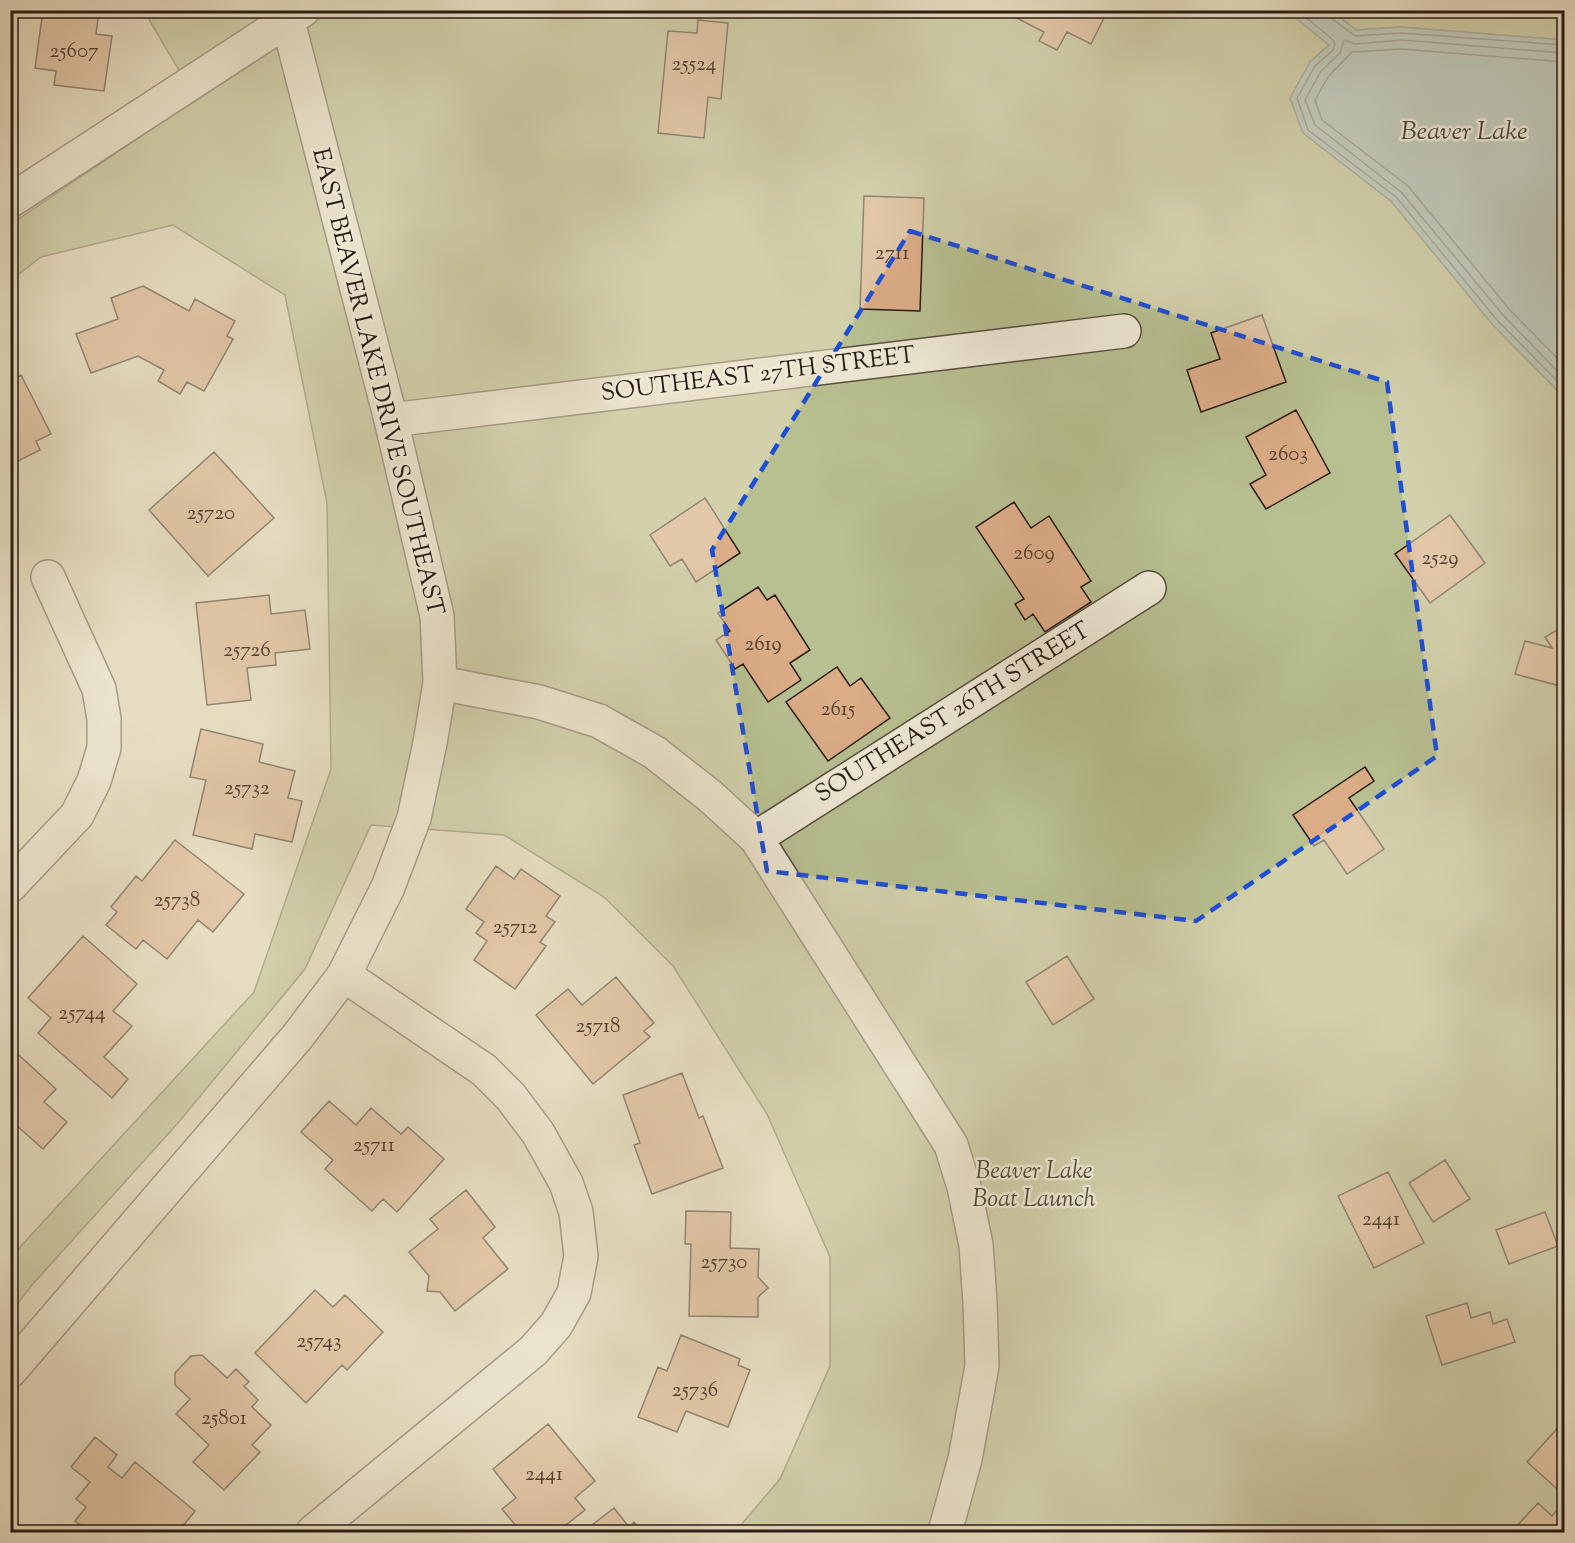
<svg xmlns="http://www.w3.org/2000/svg" width="1575" height="1543" font-family="'Sorts Mill Goudy',serif">
<rect width="100%" height="100%" fill="#e7dec2"/>
<filter id="stains"><feTurbulence type="fractalNoise" baseFrequency=".00333" numOctaves="4"/><feColorMatrix values="0 0 0 0 .2 0 0 0 0 .09 0 0 0 0 .02 0 0 0 .5 -.17"/></filter>
<radialGradient id="worn" r=".72"><stop offset=".6" stop-color="#630" stop-opacity="0"/><stop offset="1" stop-color="#630" stop-opacity=".3"/></radialGradient>
<path fill="#b8c091" stroke="#706e52" stroke-width="1.5" d="M 1287,10 L 1329,45 L 1310,62 L 1303,133 L 1391,201 L 1493,325 L 1564,397 L 1564,1532 L 735,1532 L 780,1479 L 830,1366 L 830,1257 L 767,1114 L 673,966 L 604,897 L 504,835 L 371,825 L 305,969 L 178,1123 L 32,1285 L 11,1312 L 10,1258 L 254,992 L 331,769 L 327,503 L 285,295 L 173,225 L 41,257 L 11,280 L 11,224 L 196,99 L 144,11 Z
M 1332,11 L 1564,11 L 1564,40 L 1401,27 L 1356,30 Z"/>
<path fill="#9ababc" stroke="#6c7a79" stroke-width="1.5" d="M 1287,11 L 1332,11 L 1356,30 L 1401,27 L 1564,40 L 1564,397 L 1493,325 L 1391,201 L 1303,133 L 1290,98 L 1310,62 L 1329,45 Z"/>
<g fill="none" stroke-linecap="round" stroke-linejoin="round">
<path stroke="#616a68" stroke-width="1.5" d="M 1297,10 L 1332,39 L 1335,44 L 1333,50 L 1315,66 L 1297,98 L 1308,130 L 1396,197 L 1497,320 L 1564,388
M 1329,10 L 1331,18 L 1355,36 L 1401,33 L 1564,45
M 1564,53 L 1401,40 L 1355,44 L 1344,40 L 1340,53 L 1321,71 L 1305,100 L 1315,125 L 1401,192 L 1503,315 L 1564,378
M 1564,62 L 1401,49 L 1352,52 L 1328,77 L 1315,100 L 1322,120 L 1408,186 L 1509,309 L 1564,365"/>
</g>
<path fill="#dbad87" stroke="#281b14" stroke-width="1.5" d="M 43,10 L 99,10 L 96,34 L 112,36 L 104,91 L 54,85 L 56,71 L 35,68 Z
M 1010,10 L 1108,10 L 1091,44 L 1067,32 L 1057,50 L 1039,41 L 1044,32 L 1009,14 Z
M 698,20 L 728,23 L 721,99 L 708,97 L 704,138 L 658,133 L 668,31 L 697,33 Z
M 864,196 L 924,198 L 920,311 L 860,309 Z
M 143,286 L 189,311 L 195,299 L 235,321 L 227,336 L 233,339 L 204,391 L 187,382 L 180,394 L 158,381 L 164,370 L 138,356 L 91,373 L 76,334 L 118,319 L 111,298 Z
M 1262,315 L 1286,382 L 1201,412 L 1187,370 L 1220,359 L 1211,333 Z
M 21,375 L 51,434 L 36,441 L 40,450 L 10,465 L 10,380 Z
M 1296,410 L 1330,473 L 1266,509 L 1250,484 L 1266,475 L 1246,437 Z
M 214,452 L 274,518 L 208,576 L 149,510 Z
M 705,498 L 740,553 L 696,582 L 682,559 L 670,566 L 650,535 Z
M 1014,502 L 1031,528 L 1049,516 L 1091,581 L 1081,587 L 1091,602 L 1045,632 L 1033,614 L 1025,620 L 1015,604 L 1024,599 L 976,527 Z
M 1450,515 L 1485,563 L 1430,603 L 1395,554 Z
M 758,587 L 767,600 L 775,595 L 810,650 L 790,663 L 801,680 L 768,702 L 743,664 L 735,669 L 716,640 L 730,631 L 718,613 Z
M 269,595 L 271,614 L 305,610 L 310,649 L 275,653 L 276,665 L 247,668 L 251,700 L 207,705 L 196,603 Z
M 1564,626 L 1564,693 L 1560,686 L 1515,674 L 1525,641 L 1552,648 L 1545,637 Z
M 837,667 L 850,686 L 861,678 L 890,718 L 828,761 L 786,702 Z
M 201,729 L 263,744 L 259,762 L 295,771 L 288,798 L 302,801 L 292,842 L 255,834 L 252,849 L 193,835 L 206,780 L 190,777 Z
M 1365,767 L 1374,781 L 1349,798 L 1384,849 L 1347,874 L 1324,840 L 1314,846 L 1293,815 Z
M 175,840 L 244,894 L 213,932 L 198,920 L 167,959 L 143,940 L 136,949 L 106,925 L 117,912 L 111,907 L 136,876 L 142,881 Z
M 496,866 L 514,879 L 521,869 L 560,896 L 546,916 L 555,922 L 540,942 L 546,946 L 515,989 L 474,960 L 487,941 L 476,933 L 484,922 L 466,909 Z
M 83,936 L 137,984 L 113,1011 L 132,1026 L 104,1057 L 128,1079 L 112,1098 L 38,1033 L 51,1018 L 28,998 Z
M 1067,956 L 1094,999 L 1053,1025 L 1026,982 Z
M 616,977 L 654,1023 L 644,1031 L 650,1037 L 593,1084 L 536,1015 L 568,989 L 582,1005 Z
M 10,1047 L 56,1089 L 44,1102 L 67,1122 L 43,1149 L 16,1125 L 10,1131 Z
M 682,1073 L 699,1118 L 703,1116 L 723,1168 L 652,1194 L 634,1145 L 640,1143 L 623,1095 Z
M 329,1101 L 356,1125 L 371,1108 L 401,1134 L 408,1127 L 444,1159 L 397,1212 L 383,1199 L 372,1211 L 325,1169 L 333,1160 L 301,1132 Z
M 1445,1160 L 1470,1199 L 1433,1222 L 1409,1183 Z
M 1388,1172 L 1424,1243 L 1374,1268 L 1338,1196 Z
M 466,1190 L 495,1227 L 483,1238 L 508,1269 L 455,1311 L 440,1292 L 427,1291 L 429,1276 L 409,1252 L 438,1229 L 430,1219 Z
M 686,1211 L 731,1212 L 730,1248 L 759,1249 L 758,1277 L 768,1288 L 758,1297 L 758,1317 L 689,1316 L 691,1244 L 685,1244 Z
M 1545,1212 L 1558,1246 L 1509,1264 L 1496,1230 Z
M 315,1290 L 333,1307 L 345,1295 L 383,1332 L 347,1370 L 342,1365 L 306,1403 L 255,1353 Z
M 1467,1303 L 1471,1318 L 1490,1312 L 1493,1324 L 1507,1319 L 1515,1342 L 1442,1365 L 1426,1316 Z
M 681,1335 L 740,1359 L 738,1365 L 750,1370 L 728,1427 L 686,1411 L 677,1432 L 638,1417 L 658,1367 L 667,1371 Z
M 202,1355 L 227,1378 L 236,1369 L 249,1382 L 244,1386 L 258,1400 L 252,1407 L 271,1425 L 252,1445 L 260,1452 L 224,1490 L 193,1462 L 209,1445 L 176,1414 L 190,1399 L 175,1385 L 175,1373 L 191,1356 Z
M 1564,1421 L 1564,1495 L 1527,1462 Z
M 548,1424 L 595,1481 L 575,1498 L 585,1510 L 557,1532 L 521,1532 L 502,1509 L 516,1498 L 493,1469 Z
M 95,1437 L 117,1455 L 108,1467 L 122,1478 L 135,1462 L 195,1511 L 178,1532 L 90,1532 L 75,1521 L 86,1507 L 76,1499 L 90,1482 L 71,1467 Z
M 1564,1502 L 1564,1532 L 1511,1532 L 1538,1503 L 1552,1516 Z
M 614,1508 L 629,1527 L 634,1522 L 643,1532 L 583,1532 Z"/>
<g fill="none" stroke-linecap="round" stroke-linejoin="round">
<g stroke="#584c40" stroke-width="36">
<path id="minor" d="M 10,201 L 303,10
M 391,420 L 1124,331
M 440,683 L 539,702 L 599,721 L 654,752 L 710,796 L 756,838 L 951,1145 L 964,1187 L 976,1245 L 980,1302 L 982,1366 L 965,1459 L 945,1532
M 756,838 L 1149,588
M 10,886 L 77,815 L 94,781 L 104,748 L 104,719 L 99,689 L 48,577
M 313,1532 L 533,1351 L 556,1325 L 574,1293 L 581,1256 L 576,1212 L 566,1183 L 538,1133 L 511,1097 L 484,1070 L 344,975"/>
</g>
<g stroke="#584c40" stroke-width="36">
<path id="tertiary" d="M 10,1371 L 298,1036 L 344,975 L 388,887 L 414,818 L 430,743 L 440,683 L 437,616 L 391,420 L 285,10"/>
</g>
<use href="#minor" stroke="#efead7" stroke-width="33"/>
<use href="#tertiary" stroke="#efead7" stroke-width="33"/>
</g>
<path d="M0 0H1575V1543H0ZM 910,231 L 1387,382 L 1437,756 L 1196,921 L 767,871 L 712,550 Z" fill="#e7dec2" fill-opacity=".55" fill-rule="evenodd"/>
<path fill="none" stroke="#1d4ed8" stroke-width="4.5" stroke-dasharray="12 8" stroke-linejoin="round" d="M 910,231 L 1387,382 L 1437,756 L 1196,921 L 767,871 L 712,550 Z"/>
<g text-anchor="middle" dominant-baseline="central" stroke-width="5" stroke-linejoin="round" paint-order="stroke">
<g font-size="21" fill="#554031">
<text x="74" y="52">25607</text>
<text x="694" y="65">25524</text>
<text x="892" y="254">2711</text>
<text x="1288" y="455">2603</text>
<text x="211" y="514">25720</text>
<text x="1034" y="554">2609</text>
<text x="1440" y="559">2529</text>
<text x="763" y="645">2619</text>
<text x="247" y="651">25726</text>
<text x="838" y="710">2615</text>
<text x="247" y="789">25732</text>
<text x="177" y="901">25738</text>
<text x="515" y="928">25712</text>
<text x="82" y="1014">25744</text>
<text x="598" y="1027">25718</text>
<text x="374" y="1146">25711</text>
<text x="1381" y="1220">2441</text>
<text x="724" y="1263">25730</text>
<text x="319" y="1342">25743</text>
<text x="695" y="1391">25736</text>
<text x="224" y="1419">25801</text>
<text x="544" y="1475">2441</text>
</g>
<g font-size="24" fill="#281b14" stroke="#efead7">
<text transform="translate(758 375) rotate(-7)">SOUTHEAST 27TH STREET</text>
<text transform="translate(377 382) rotate(76)">EAST BEAVER LAKE DRIVE SOUTHEAST</text>
<text transform="translate(953 713) rotate(-32)">SOUTHEAST 26TH STREET</text>
</g>
<g font-size="24" font-style="italic" fill="#534d3a" stroke="#efead7">
<text x="1034" y="1172">Beaver Lake<tspan x="1034" dy="28">Boat Launch</tspan></text>
</g>
<g font-size="26" font-style="italic" fill="#4a4b46" stroke="#efead7">
<text x="1464" y="132">Beaver Lake</text>
</g>
</g>
<rect width="1575" height="1543" fill="none" stroke="#e7dec2" stroke-width="36"/>
<rect x="12" y="12" width="1551" height="1519" fill="none" stroke="#281b14" stroke-width="3"/>
<rect x="18" y="18" width="1539" height="1507" fill="none" stroke="#281b14" stroke-width="1.5"/>
<rect width="100%" height="100%" filter="url(#stains)"/>
<rect width="100%" height="100%" fill="url(#worn)"/>
</svg>
